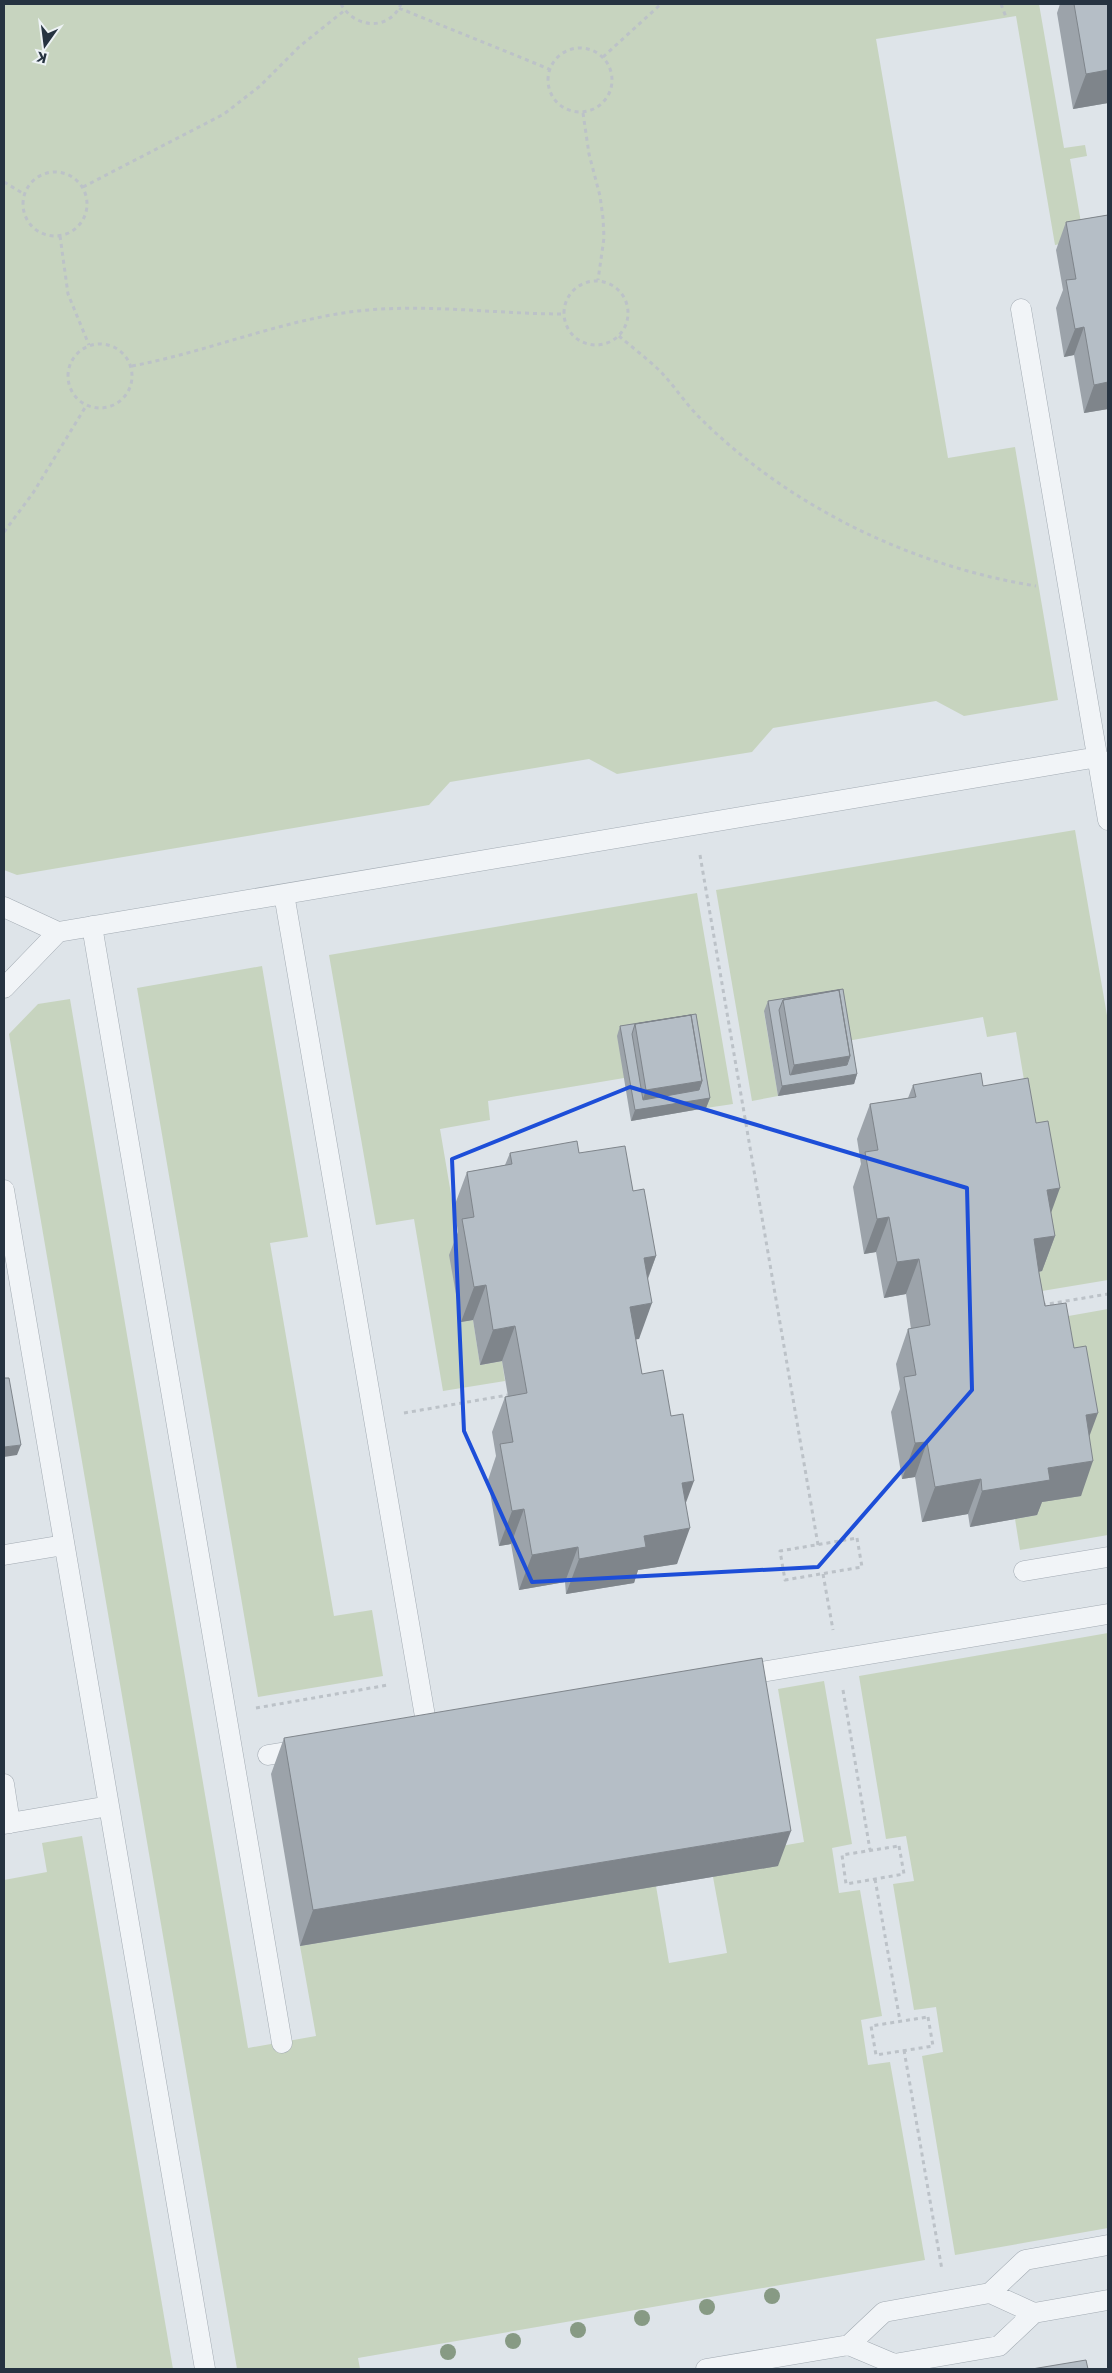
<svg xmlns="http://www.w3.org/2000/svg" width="1112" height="2373" font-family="Jost,sans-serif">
<rect width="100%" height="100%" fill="#dee4e9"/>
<path fill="#c7d4bf" d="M 4,4 L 1039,4 L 1064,148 L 1085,145 L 1087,156 L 1070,159 L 1084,240 L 1055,245 L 1016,16 L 876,39 L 948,458 L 1015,447 L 1058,700 L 964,716 L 936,701 L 773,728 L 752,752 L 617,774 L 589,759 L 450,782 L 429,805 L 17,875 L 4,870 Z
M 1075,830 L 1108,1021 L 1108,1280 L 1024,1294 L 1021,1275 L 1042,1271 L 1029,1110 L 1016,1032 L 987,1037 L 983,1017 L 847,1041 L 764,1012 L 778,1096 L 752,1101 L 716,890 Z
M 697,893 L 733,1104 L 706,1108 L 624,1078 L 488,1101 L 490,1120 L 440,1129 L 461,1253 L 450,1255 L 461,1322 L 473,1320 L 480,1365 L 502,1361 L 505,1381 L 443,1391 L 414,1219 L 376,1225 L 329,955 Z
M 262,966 L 308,1237 L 270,1243 L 334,1616 L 372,1610 L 383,1676 L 258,1697 L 137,988 Z
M 70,999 L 248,2048 L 316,2036 L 300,1946 L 656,1886 L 669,1963 L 727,1953 L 713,1877 L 775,1847 L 804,1842 L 778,1689 L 824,1681 L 852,1844 L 832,1848 L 839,1893 L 860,1890 L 882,2016 L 861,2020 L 868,2065 L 890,2062 L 925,2260 L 358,2358 L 360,2369 L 237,2369 L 9,1034 L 38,1004 Z
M 1108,1309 L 1108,1535 L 1020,1550 L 1015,1519 L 1037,1515 L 1029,1323 Z
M 1108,1633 L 1108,2228 L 955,2255 L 922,2056 L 943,2052 L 936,2007 L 914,2010 L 893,1884 L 914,1881 L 906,1836 L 886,1839 L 859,1676 Z
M 82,1836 L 89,1876 L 173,2369 L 4,2369 L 4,1880 L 47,1872 L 42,1843 Z"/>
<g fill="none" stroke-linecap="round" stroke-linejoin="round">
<g stroke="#a3abb3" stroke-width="21">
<path id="service" d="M 1021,309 L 1108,820
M 284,894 L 427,1728
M 4,907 L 58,932 L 1098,757
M 92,926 L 282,2043
M 4,988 L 58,932
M 4,1190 L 205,2369
M 4,1555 L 64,1545
M 1024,1571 L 1108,1557
M 738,1676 L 1108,1614
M 268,1755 L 305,1749
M 4,1784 L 10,1823
M 4,1824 L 109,1806
M 990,2293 L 1025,2260 L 1108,2245
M 1034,2313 L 1108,2300
M 706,2369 L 849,2345 L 894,2364 L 999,2346 L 1034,2313 L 990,2293 L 884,2312 L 849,2345"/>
</g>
<path stroke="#bcc2c8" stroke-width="3" stroke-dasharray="4 4" stroke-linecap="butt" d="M 341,4 C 354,28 389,32 401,4
M 1001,4 L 1006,17
M 399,8 L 549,69
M548 80a32 32 0 1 1 64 0a32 32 0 1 1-64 0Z
M 603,57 L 661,4
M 583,113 L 589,154 L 600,196 L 603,218 L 604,238 L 598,280
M23 204a32 32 0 1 1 64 0a32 32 0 1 1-64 0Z
M 4,182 L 24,194
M 83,187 L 224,114 L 260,86 L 300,46 L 345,10
M 60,236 L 68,294 L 89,345
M564 313a32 32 0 1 1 64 0a32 32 0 1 1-64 0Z
M 619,336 C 633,348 649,360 662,373 C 675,387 686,404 699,417 C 789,507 912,566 1036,586
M68 376a32 32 0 1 1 64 0a32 32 0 1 1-64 0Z
M 132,366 C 201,353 267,326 337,314 C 412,301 488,314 564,314
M 4,532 L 33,493 L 86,406
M 700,855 L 818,1545
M 1042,1305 L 1108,1294
M 404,1413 L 508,1395
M 857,1538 L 862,1567 L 785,1580 L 780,1551 Z
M 823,1574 L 833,1630
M 843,1690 L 870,1850
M 256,1708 L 388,1685
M 899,1846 L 904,1874 L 846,1884 L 842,1855 Z
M 875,1879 L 900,2021
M 928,2017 L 933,2046 L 876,2055 L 871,2026 Z
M 904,2050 L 942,2270"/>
<use href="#service" stroke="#f1f4f7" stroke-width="20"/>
</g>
<g fill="#879a84">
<circle cx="772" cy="2296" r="8"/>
<circle cx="707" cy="2307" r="8"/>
<circle cx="642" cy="2318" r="8"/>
<circle cx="578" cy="2330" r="8"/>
<circle cx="513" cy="2341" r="8"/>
<circle cx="448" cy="2352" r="8"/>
</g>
<path fill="#9ca3aa" d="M 1060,4 L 1108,4 L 1108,103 L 1073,109 L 1057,13 Z
M 1108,215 L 1108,409 L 1084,413 L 1074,355 L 1064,357 L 1056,308 L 1063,290 L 1056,250 L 1066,222 Z
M 843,989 L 857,1074 L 854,1084 L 778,1096 L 764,1011 L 768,1001 Z
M 696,1014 L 710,1098 L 706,1108 L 631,1121 L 617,1036 L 620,1026 Z
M 913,1085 L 983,1086 L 1051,1212 L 1055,1236 L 1042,1271 L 1039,1272 L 1045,1306 L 1089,1436 L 1081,1496 L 1042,1502 L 1037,1515 L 970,1527 L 968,1514 L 922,1522 L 915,1477 L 902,1479 L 891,1412 L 900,1389 L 896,1364 L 908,1329 L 911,1329 L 906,1294 L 884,1298 L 876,1252 L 864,1254 L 853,1187 L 861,1164 L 857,1139 L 870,1104 L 908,1098 Z
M 510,1153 L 579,1153 L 633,1191 L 656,1256 L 648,1279 L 639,1339 L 635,1339 L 642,1374 L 671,1416 L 686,1503 L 677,1564 L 638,1570 L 634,1583 L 566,1594 L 565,1582 L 519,1590 L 511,1544 L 499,1546 L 488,1480 L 496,1456 L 492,1432 L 505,1397 L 508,1396 L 502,1361 L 480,1365 L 473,1320 L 461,1322 L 449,1255 L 458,1232 L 454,1207 L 467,1172 L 505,1165 Z
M 284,1738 L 778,1866 L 300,1946 L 271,1774 Z"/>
<path fill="#7f858b" d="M 1108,70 L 1108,103 L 1073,109 L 1086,74 Z
M 1084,327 L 1074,355 L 1064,357 L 1075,329 Z
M 1108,382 L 1108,409 L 1084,413 L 1094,385 Z
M 850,1056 L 843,1075 L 787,1085 L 794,1065 Z
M 857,1074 L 854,1084 L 778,1096 L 782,1086 Z
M 702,1081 L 710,1098 L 706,1108 L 631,1121 L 635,1110 L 639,1110 L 646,1090 Z
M 1060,1188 L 1047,1224 L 1047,1190 Z
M 889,1217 L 876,1252 L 864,1254 L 877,1219 Z
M 1055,1236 L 1042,1271 L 1021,1275 L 1034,1239 Z
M 656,1256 L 643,1291 L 644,1258 Z
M 919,1259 L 906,1294 L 884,1298 L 897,1262 Z
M 486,1285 L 473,1320 L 461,1322 L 474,1287 Z
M 652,1303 L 639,1339 L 617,1342 L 630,1307 Z
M 515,1326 L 502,1361 L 480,1365 L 493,1330 Z
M 1098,1413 L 1085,1448 L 1086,1415 Z
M 927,1442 L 915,1477 L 902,1479 L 915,1443 Z
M 21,1445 L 17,1455 L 4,1457 L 4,1447 Z
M 1093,1461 L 1081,1496 L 1042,1502 L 1037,1515 L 970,1527 L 982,1491 L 1048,1468 Z
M 981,1479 L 968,1514 L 922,1522 L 935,1487 Z
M 694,1481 L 681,1516 L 682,1483 Z
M 524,1509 L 511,1544 L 499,1546 L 512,1511 Z
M 690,1528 L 677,1564 L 638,1570 L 634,1583 L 566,1594 L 579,1559 L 644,1536 Z
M 578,1547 L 565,1582 L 519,1590 L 532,1555 Z
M 791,1831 L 778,1866 L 300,1946 L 313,1910 Z"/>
<path fill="#b5bec6" stroke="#7f858b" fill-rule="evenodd" d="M 1074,4 L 1108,4 L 1108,70 L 1086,74 Z
M 1108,215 L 1108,382 L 1094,385 L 1084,327 L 1075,329 L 1066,280 L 1076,279 L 1066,222 Z
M 843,989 L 857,1074 L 782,1086 L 768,1001 ZM 839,990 L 850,1056 L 847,1065 L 790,1075 L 779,1010 L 783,1000 Z
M 839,990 L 850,1056 L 794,1065 L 783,1000 Z
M 696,1014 L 710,1098 L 635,1110 L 620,1026 ZM 691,1015 L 702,1081 L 699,1090 L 643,1100 L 632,1034 L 635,1024 Z
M 691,1015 L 702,1081 L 646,1090 L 635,1024 Z
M 981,1073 L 983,1086 L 1028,1078 L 1036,1123 L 1048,1121 L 1060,1188 L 1047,1190 L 1055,1236 L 1034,1239 L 1039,1273 L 1045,1306 L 1066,1303 L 1074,1348 L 1086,1346 L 1098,1413 L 1086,1415 L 1093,1461 L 1048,1468 L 1050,1480 L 982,1491 L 981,1479 L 935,1487 L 927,1442 L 915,1443 L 904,1377 L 916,1375 L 908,1329 L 930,1325 L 919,1259 L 897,1262 L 889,1217 L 877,1219 L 865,1152 L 878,1150 L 870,1104 L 916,1097 L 913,1085 Z
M 577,1141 L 579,1153 L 625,1146 L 633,1191 L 644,1189 L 656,1256 L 644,1258 L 652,1303 L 630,1307 L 642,1374 L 663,1370 L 671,1416 L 683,1414 L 694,1481 L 682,1483 L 690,1528 L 644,1536 L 646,1547 L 579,1559 L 578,1547 L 532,1555 L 524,1509 L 512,1511 L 500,1444 L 513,1442 L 505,1397 L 527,1393 L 515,1326 L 493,1330 L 486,1285 L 474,1287 L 462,1219 L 474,1217 L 467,1172 L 512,1164 L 510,1153 Z
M 4,1378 L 9,1378 L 21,1445 L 4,1447 Z
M 762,1658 L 791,1831 L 313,1910 L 284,1738 Z
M 1086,2360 L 1088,2369 L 1032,2369 Z"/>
<path fill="none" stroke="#1d4ed8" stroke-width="4" stroke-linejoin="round" d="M 630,1087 L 967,1188 L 972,1390 L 818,1567 L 532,1582 L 464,1431 L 452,1159 Z"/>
<rect width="1112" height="2373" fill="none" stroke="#263341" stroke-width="10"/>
<g transform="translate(45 45) rotate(194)" stroke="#eef3f6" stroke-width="4" paint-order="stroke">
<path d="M0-4L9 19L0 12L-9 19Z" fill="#263341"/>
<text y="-8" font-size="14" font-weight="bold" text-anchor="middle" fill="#263341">K</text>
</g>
</svg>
